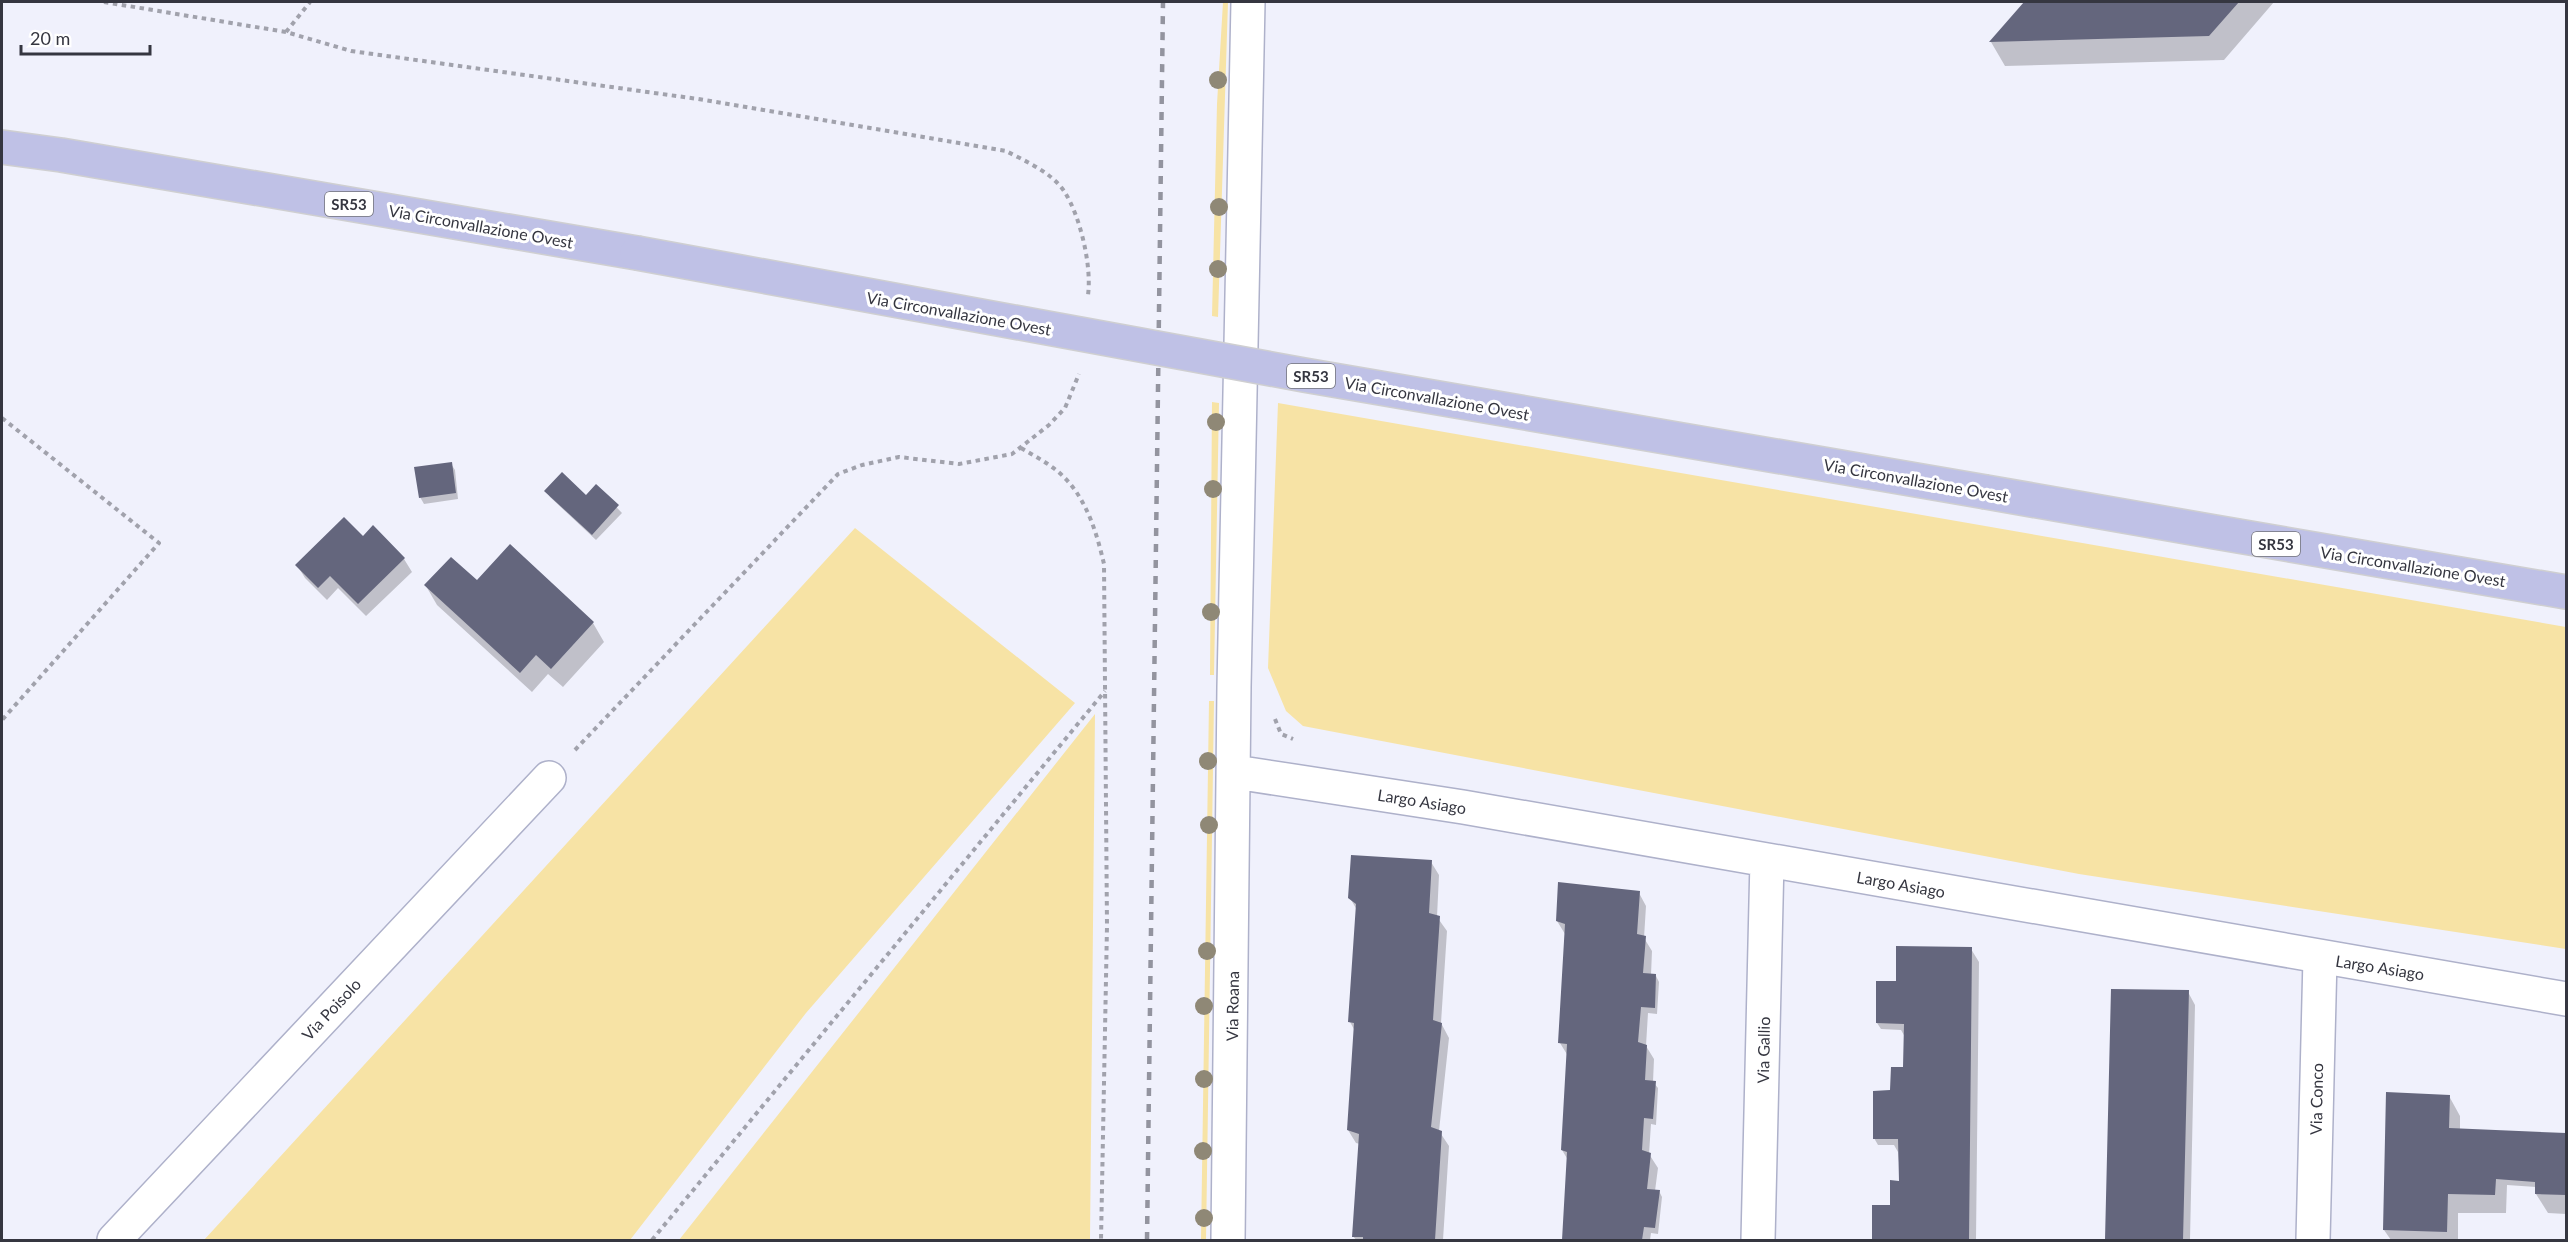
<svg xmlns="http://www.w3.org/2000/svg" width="2568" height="1242" font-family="Lato,sans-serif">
<rect width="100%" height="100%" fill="#f0f1fc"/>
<path fill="#f7e3a5" d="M 1223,2 L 1228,2 L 1218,317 L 1212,316 L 1217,104 Z
M 1212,402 L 1219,403 L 1214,675 L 1210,675 Z
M 1278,403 L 2566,627 L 2566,949 L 2079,874 L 1303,726 L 1286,711 L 1268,668 Z
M 855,528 L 1075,703 L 806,1013 L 630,1240 L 204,1240 Z
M 1209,701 L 1214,701 L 1206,1240 L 1201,1240 Z
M 1095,714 L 1090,1240 L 679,1240 Z"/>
<path fill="#0003" d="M 2026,2 L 2274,2 L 2224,60 L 2005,66 L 1991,42 Z
M 451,464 L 455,470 L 458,499 L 424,504 L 420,497 Z
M 596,486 L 622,513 L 596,540 L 550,497 L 546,491 L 586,497 Z
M 363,538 L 404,559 L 412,572 L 366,616 L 338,588 L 327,600 L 305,578 L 297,565 Z
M 477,582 L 593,623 L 604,642 L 563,687 L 548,674 L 532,692 L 437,605 L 426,586 Z
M 1431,862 L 1439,875 L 1437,917 L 1447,931 L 1441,1023 L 1449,1038 L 1439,1131 L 1449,1146 L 1443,1240 L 1356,1240 L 1353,1236 L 1360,1144 L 1356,1143 L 1348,1130 L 1355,1031 L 1350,1022 L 1357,910 L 1350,898 Z
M 1639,893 L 1646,906 L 1644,938 L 1652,951 L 1651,975 L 1656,976 L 1659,982 L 1657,1014 L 1648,1013 L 1646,1046 L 1654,1059 L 1653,1082 L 1658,1088 L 1656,1125 L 1651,1124 L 1649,1154 L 1658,1168 L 1655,1191 L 1659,1191 L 1662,1197 L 1658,1234 L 1651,1233 L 1650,1240 L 1564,1240 L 1568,1160 L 1562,1150 L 1568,1056 L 1560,1043 L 1565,934 L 1557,921 Z
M 1971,949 L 1979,962 L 1976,1240 L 1873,1240 L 1874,1206 L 1891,1207 L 1901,1183 L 1898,1152 L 1894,1145 L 1878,1145 L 1874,1138 L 1892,1092 L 1905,1069 L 1905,1037 L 1901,1030 L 1881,1029 L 1877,1023 L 1895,982 Z
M 2113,990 L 2188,992 L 2195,1005 L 2190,1240 L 2107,1240 Z
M 2449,1096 L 2460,1116 L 2460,1130 L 2566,1135 L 2566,1214 L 2548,1213 L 2536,1194 L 2536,1187 L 2507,1185 L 2506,1213 L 2458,1213 L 2458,1240 L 2391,1240 L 2384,1230 Z"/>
<path fill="#64667d" d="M 2024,2 L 2239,2 L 2209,36 L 1989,42 Z
M 452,462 L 456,493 L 419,498 L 414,467 Z
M 562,472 L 586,495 L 596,484 L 619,505 L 592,535 L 544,491 Z
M 344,517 L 363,536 L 373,525 L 405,558 L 358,604 L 330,576 L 318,588 L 295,565 Z
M 510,544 L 594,622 L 551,669 L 536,655 L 520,673 L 424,585 L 451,557 L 477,580 Z
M 1351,855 L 1432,860 L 1429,913 L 1440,916 L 1433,1020 L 1442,1023 L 1431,1127 L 1442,1131 L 1435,1240 L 1363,1240 L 1363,1237 L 1352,1237 L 1359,1134 L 1347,1130 L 1354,1023 L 1348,1022 L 1356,904 L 1348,898 Z
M 1558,882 L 1640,891 L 1637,934 L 1646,936 L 1643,973 L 1656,974 L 1655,1008 L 1641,1007 L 1638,1042 L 1647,1045 L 1645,1080 L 1656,1081 L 1653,1119 L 1644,1118 L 1642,1150 L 1651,1153 L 1647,1189 L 1660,1190 L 1655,1228 L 1644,1227 L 1642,1240 L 1562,1240 L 1567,1152 L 1561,1150 L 1567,1044 L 1558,1043 L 1565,924 L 1556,921 Z
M 1896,946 L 1972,947 L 1969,1240 L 1872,1240 L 1872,1205 L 1890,1205 L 1890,1180 L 1899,1181 L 1898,1139 L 1873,1139 L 1873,1091 L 1890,1090 L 1891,1067 L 1903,1067 L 1904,1024 L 1876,1023 L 1876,981 L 1896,981 Z
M 2111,989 L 2189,990 L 2183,1240 L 2105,1240 Z
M 2386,1092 L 2450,1095 L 2449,1128 L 2566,1133 L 2566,1195 L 2535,1194 L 2535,1182 L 2496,1179 L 2495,1195 L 2448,1194 L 2447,1232 L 2383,1230 Z"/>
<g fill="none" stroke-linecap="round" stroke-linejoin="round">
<g stroke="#aeb1ca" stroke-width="36">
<path id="street" d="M 1235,772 L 1463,807 L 2566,999
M 114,1240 L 549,778
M 1228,1240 L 1234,687 L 1248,2
M 1758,1240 L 1767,860
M 2313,1240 L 2320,958"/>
</g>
<g stroke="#cfcfd1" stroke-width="36">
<path id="primary" d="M 2,147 L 61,155 L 637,253
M 1986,492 C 2179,527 2373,558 2566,592"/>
</g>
<path stroke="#a1a2ac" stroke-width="4" stroke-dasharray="4.5 4.5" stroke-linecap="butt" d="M 104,2 L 286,32 L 351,51 L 698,99 L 1006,151 C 1025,161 1051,172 1064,191 C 1080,215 1092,266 1088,295
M 286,32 L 310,2
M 2,418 L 159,543 L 2,720
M 1021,448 C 1033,455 1046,462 1056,470 C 1085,493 1096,530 1104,564 L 1107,926 L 1101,1240
M 1275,719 L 1281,734 L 1293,739
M 575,750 L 838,474 L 862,465 L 899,457 L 959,464 L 1012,454 L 1049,425 L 1065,408 L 1079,374
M 652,1240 L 1105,691"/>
<use href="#street" stroke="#fff" stroke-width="33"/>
<use href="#primary" stroke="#bfc1e6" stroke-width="33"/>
<path stroke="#93949f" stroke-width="4.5" stroke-dasharray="8 8" stroke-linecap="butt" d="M 1147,1240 L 1163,2"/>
<g stroke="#cfcfd1" stroke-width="36" stroke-linecap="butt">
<path id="primary-bridge" d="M 637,253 L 1304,375 L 1986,492"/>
</g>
<use href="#primary-bridge" stroke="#bfc1e6" stroke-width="33"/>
</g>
<g fill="#8f8876">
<circle cx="1218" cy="80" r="9"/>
<circle cx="1219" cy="207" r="9"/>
<circle cx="1218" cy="269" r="9"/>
<circle cx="1216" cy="422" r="9"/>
<circle cx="1213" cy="489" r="9"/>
<circle cx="1211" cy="612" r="9"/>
<circle cx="1208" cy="761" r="9"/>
<circle cx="1209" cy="825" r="9"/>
<circle cx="1207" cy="951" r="9"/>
<circle cx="1204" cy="1006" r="9"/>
<circle cx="1204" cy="1079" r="9"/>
<circle cx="1203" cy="1151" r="9"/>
<circle cx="1204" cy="1218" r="9"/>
</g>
<g text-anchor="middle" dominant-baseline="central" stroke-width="6" stroke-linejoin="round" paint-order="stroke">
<g fill="#fff" stroke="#727279" stroke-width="1.5">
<rect x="325" y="192" width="48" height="24" rx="4.5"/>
<rect x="1287" y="364" width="48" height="24" rx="4.5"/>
<rect x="2252" y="532" width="48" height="24" rx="4.5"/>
</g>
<g font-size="15" font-weight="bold" fill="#353640">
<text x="349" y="204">SR53</text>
<text x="1311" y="376">SR53</text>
<text x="2276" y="544">SR53</text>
</g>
<g font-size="16" fill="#353640" stroke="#fff">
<text transform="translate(481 226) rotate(10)">Via Circonvallazione Ovest</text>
<text transform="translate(959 313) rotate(10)">Via Circonvallazione Ovest</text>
<text transform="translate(1437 398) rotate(10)">Via Circonvallazione Ovest</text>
<text transform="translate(1916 480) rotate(10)">Via Circonvallazione Ovest</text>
<text transform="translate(2413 566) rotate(9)">Via Circonvallazione Ovest</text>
<text transform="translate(1422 801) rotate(9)">Largo Asiago</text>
<text transform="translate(1901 884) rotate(10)">Largo Asiago</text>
<text transform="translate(2380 967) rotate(9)">Largo Asiago</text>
<text transform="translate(1232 1006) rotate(-89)">Via Roana</text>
<text transform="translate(331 1009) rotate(-47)">Via Poisolo</text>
<text transform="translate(1763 1050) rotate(-89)">Via Gallio</text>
<text transform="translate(2316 1099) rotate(-89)">Via Conco</text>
</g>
</g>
<rect width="2568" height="1242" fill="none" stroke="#353640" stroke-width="6"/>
<path d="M21 45v9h129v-9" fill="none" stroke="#353640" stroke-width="3"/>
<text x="30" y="45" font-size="18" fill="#353640" stroke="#ffffff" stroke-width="4.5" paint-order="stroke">20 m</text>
</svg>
